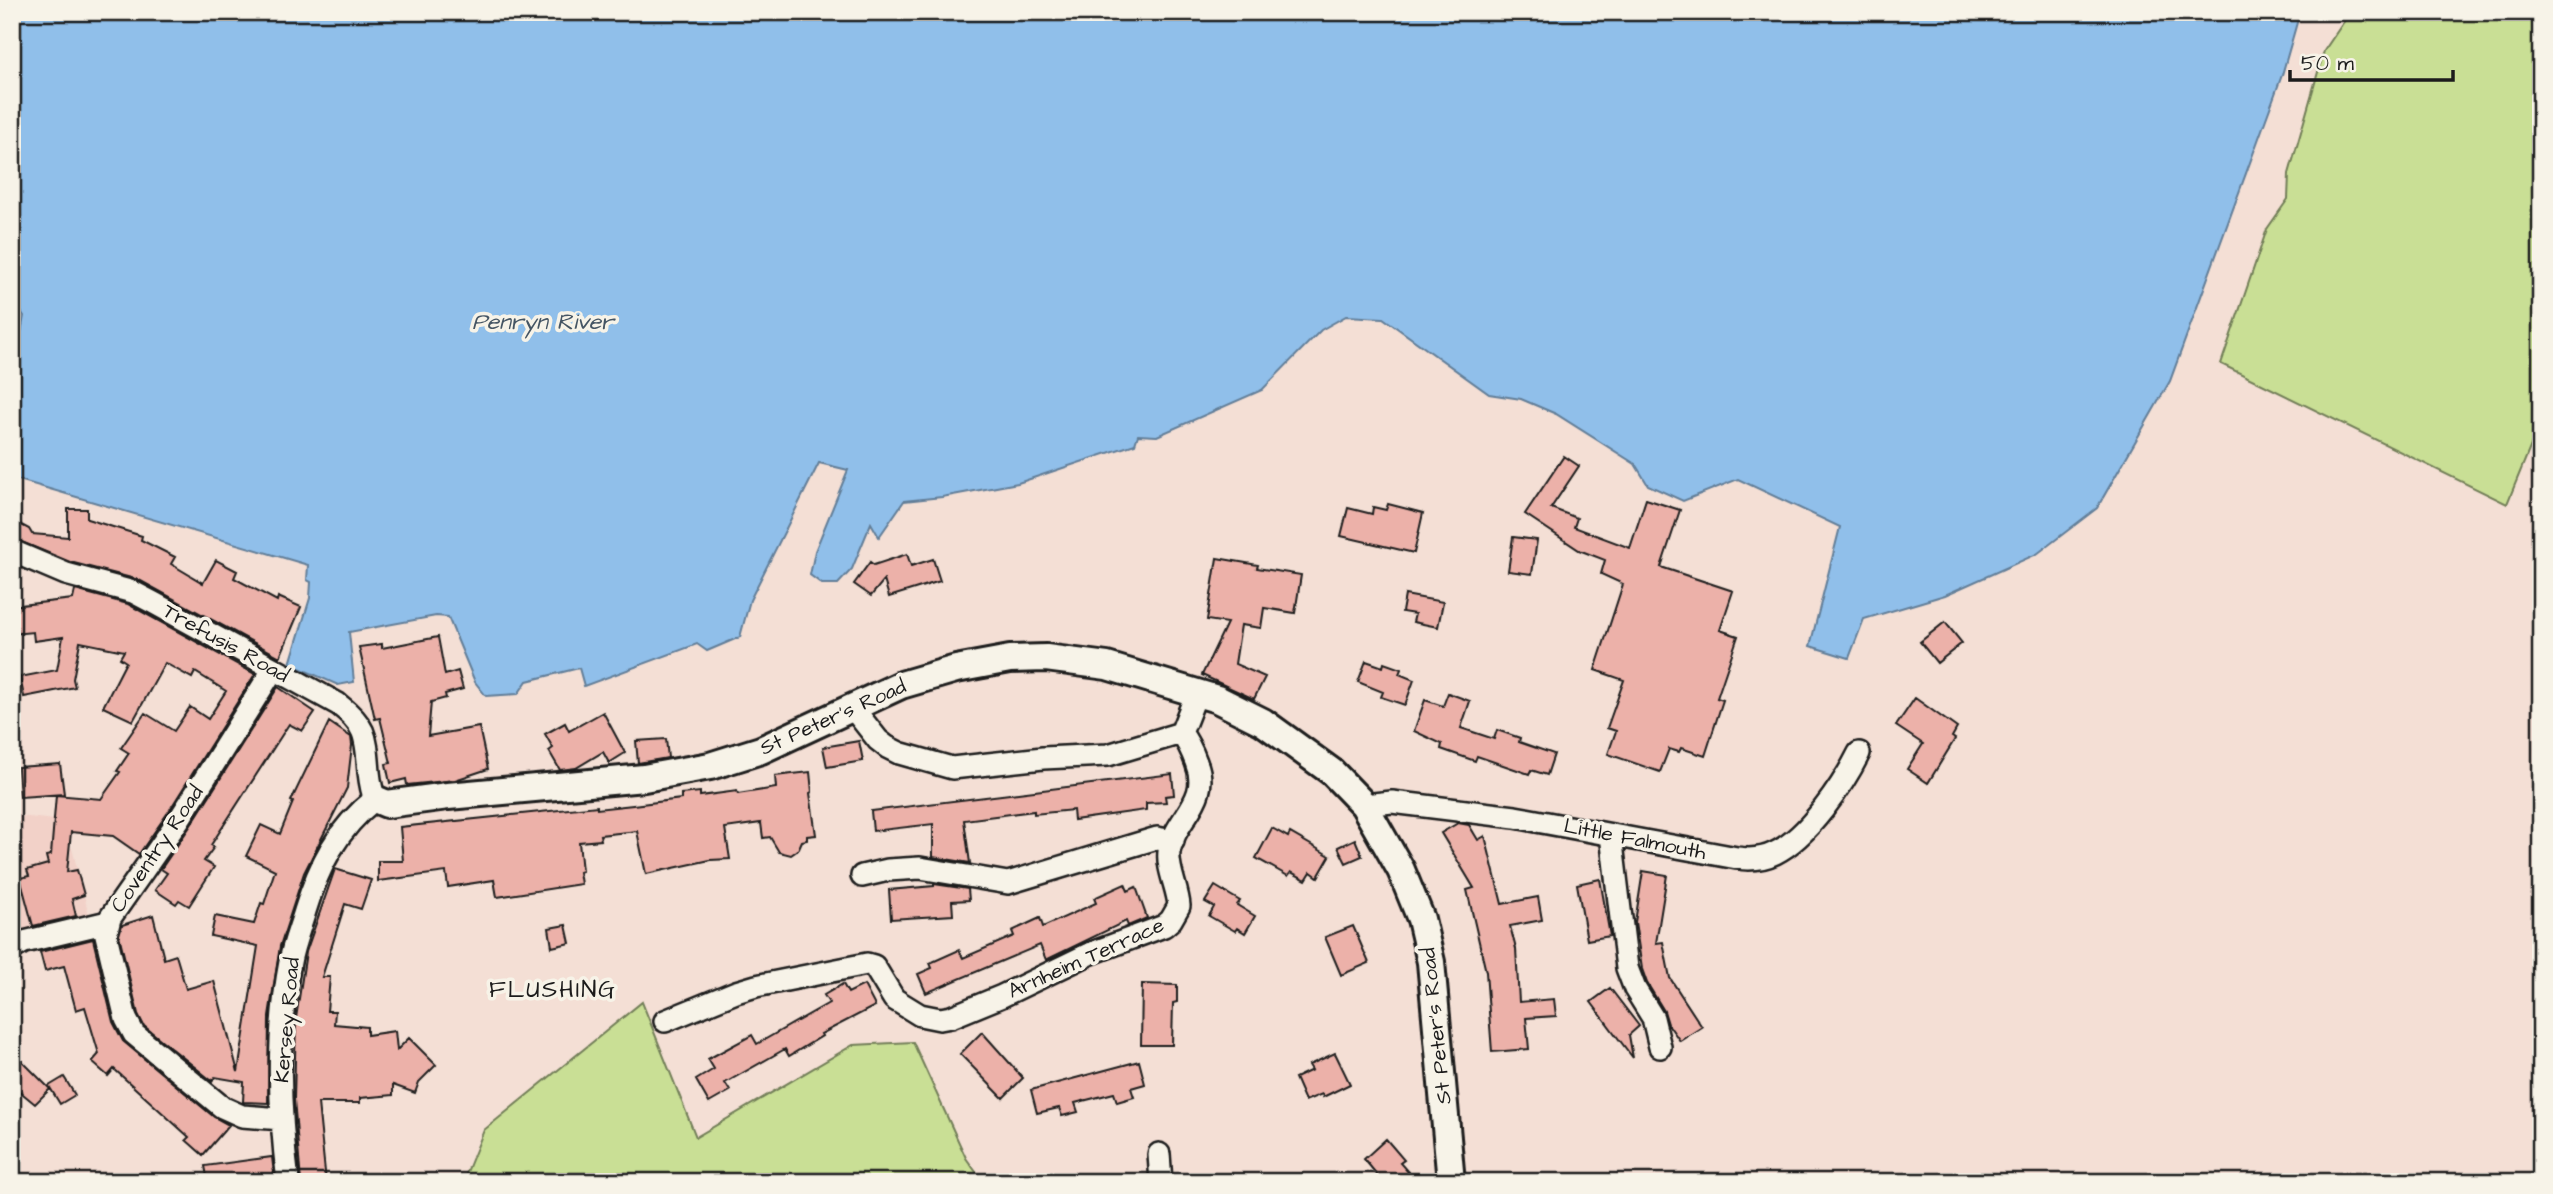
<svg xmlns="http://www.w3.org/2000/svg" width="2553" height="1194" font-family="'Architects Daughter',sans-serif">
<rect width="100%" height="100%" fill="#f4dfd5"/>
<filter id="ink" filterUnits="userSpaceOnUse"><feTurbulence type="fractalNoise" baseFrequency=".0143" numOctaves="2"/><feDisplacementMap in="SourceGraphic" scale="14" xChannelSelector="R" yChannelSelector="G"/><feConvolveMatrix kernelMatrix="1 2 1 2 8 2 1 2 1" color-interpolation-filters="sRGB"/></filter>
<g filter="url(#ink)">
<path fill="#f2d1c8" d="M 12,815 L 54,820 L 52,846 L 72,848 L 91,923 L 19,935 L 12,870 Z"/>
<path fill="#c9df95" stroke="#727e58" stroke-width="2" d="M 2354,12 L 2541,12 L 2541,421 L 2507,504 L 2221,364 L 2267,229 L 2288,199 L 2289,174 L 2324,51 L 2347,17 Z
M 642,1002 L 696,1137 L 853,1045 L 913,1042 L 966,1158 L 983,1182 L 463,1182 L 484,1130 Z"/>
<path fill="#90bfea" stroke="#627e98" stroke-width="2" d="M 12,12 L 2300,12 L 2282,75 L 2170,381 L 2097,508 L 2037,554 L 1945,595 L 1864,619 L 1849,658 L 1810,646 L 1840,527 L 1738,479 L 1683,501 L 1648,485 L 1635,464 L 1556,414 L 1521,399 L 1489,394 L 1383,318 L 1346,316 L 1321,330 L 1262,390 L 1157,436 L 1138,435 L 1135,444 L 1018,483 L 942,497 L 904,501 L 879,537 L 871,523 L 852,569 L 838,584 L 822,584 L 810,575 L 815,551 L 848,470 L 819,463 L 750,600 L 740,637 L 707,651 L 697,644 L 584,686 L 579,668 L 527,681 L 518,694 L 486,696 L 475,682 L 448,617 L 436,616 L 349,632 L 354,682 L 338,685 L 290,664 L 310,598 L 311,582 L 307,580 L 308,565 L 12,478 L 12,381 L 24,316 L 21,312 L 12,310 Z"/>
<path fill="#ecb1a9" stroke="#1c1c1c" stroke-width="2" d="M 1564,456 L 1579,466 L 1551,508 L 1577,518 L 1574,527 L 1630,548 L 1646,499 L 1680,510 L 1661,567 L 1733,591 L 1720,630 L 1738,636 L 1717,698 L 1723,700 L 1705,756 L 1681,748 L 1679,752 L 1669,749 L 1660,772 L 1608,754 L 1616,731 L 1607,728 L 1624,680 L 1595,670 L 1623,584 L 1601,574 L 1605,560 L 1579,550 L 1525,514 Z
M 1388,504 L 1423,513 L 1414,553 L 1341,536 L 1348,508 L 1372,514 L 1373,507 L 1386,510 Z
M 68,509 L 87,509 L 87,519 L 142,536 L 141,540 L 175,557 L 171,564 L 203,583 L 216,560 L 237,571 L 234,578 L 277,601 L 278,597 L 301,607 L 280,657 L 139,580 L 70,562 L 12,538 L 12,520 L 29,529 L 32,534 L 68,537 Z
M 1513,537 L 1537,540 L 1532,574 L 1508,571 Z
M 907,554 L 911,566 L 933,559 L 940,581 L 889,597 L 884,580 L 871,596 L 854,584 L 870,562 L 874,565 Z
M 1217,558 L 1258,565 L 1257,568 L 1301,575 L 1295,613 L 1264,608 L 1261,628 L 1241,625 L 1235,664 L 1265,677 L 1254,699 L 1202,675 L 1227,623 L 1207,620 Z
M 75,590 L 128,604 L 255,674 L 169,811 L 139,854 L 113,836 L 71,832 L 67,872 L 77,870 L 84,895 L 72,899 L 76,916 L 33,926 L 20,878 L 29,876 L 27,870 L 48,864 L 46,856 L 51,855 L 56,795 L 101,799 L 120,772 L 117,771 L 129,753 L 121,748 L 145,713 L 174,731 L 190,707 L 208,719 L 226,691 L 195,672 L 192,678 L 165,663 L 133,721 L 103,707 L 126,662 L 120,658 L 124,651 L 80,642 L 73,679 L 75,687 L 24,697 L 20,677 L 57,670 L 63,637 L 34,641 L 33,632 L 12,634 L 12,606 L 73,599 Z
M 1405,595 L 1443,602 L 1438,627 L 1413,622 L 1415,614 L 1402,612 Z
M 1945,622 L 1962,643 L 1937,663 L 1920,642 Z
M 438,637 L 445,675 L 458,671 L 463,689 L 445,694 L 446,698 L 431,702 L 428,736 L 479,727 L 488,769 L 455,780 L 407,785 L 406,779 L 390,783 L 386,764 L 391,763 L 380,718 L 375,719 L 359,647 L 382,644 L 382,648 Z
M 1366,661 L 1383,667 L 1384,663 L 1401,669 L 1399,674 L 1414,680 L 1405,705 L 1381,697 L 1383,692 L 1358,682 Z
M 278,687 L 315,712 L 302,731 L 289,724 L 211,845 L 214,847 L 204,861 L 214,867 L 189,906 L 179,900 L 176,904 L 155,890 L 167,873 L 161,869 L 191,825 Z
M 1448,693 L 1470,701 L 1461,728 L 1494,739 L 1497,730 L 1520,738 L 1519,742 L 1554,754 L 1547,775 L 1531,770 L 1529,774 L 1477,756 L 1475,761 L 1441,749 L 1442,744 L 1414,731 L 1425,700 L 1443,706 Z
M 1915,698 L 1957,728 L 1952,737 L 1955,739 L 1928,783 L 1907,769 L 1923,744 L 1896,726 Z
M 603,712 L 625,753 L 609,763 L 603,752 L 576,768 L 560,770 L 549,751 L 553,748 L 545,734 L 565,723 L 569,731 Z
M 329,722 L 351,737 L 352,745 L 347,788 L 304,873 L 280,946 L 269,1016 L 268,1103 L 243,1102 L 244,1082 L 215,1077 L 212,1081 L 144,1026 L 138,1014 L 119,935 L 122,925 L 153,915 L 164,959 L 176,955 L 186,989 L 214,981 L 238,1072 L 258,946 L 211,936 L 215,916 L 254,924 L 261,903 L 264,904 L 275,870 L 246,856 L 261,825 L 280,834 L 293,802 L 291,801 Z
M 666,739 L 668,758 L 638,763 L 636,741 Z
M 859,741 L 863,761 L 827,767 L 823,747 Z
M 60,764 L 64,794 L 20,797 L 18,767 Z
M 810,772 L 812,792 L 810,793 L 816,835 L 807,836 L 807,840 L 802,841 L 798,850 L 791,855 L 779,852 L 770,837 L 763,838 L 761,823 L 725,828 L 730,859 L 710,860 L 646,874 L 637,831 L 600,835 L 601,840 L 579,842 L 582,871 L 579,872 L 581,884 L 497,897 L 494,880 L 448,887 L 446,872 L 378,881 L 378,861 L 403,861 L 400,827 L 597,806 L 597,809 L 633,805 L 681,799 L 681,794 L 700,792 L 700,796 L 737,791 L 738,794 L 776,788 L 775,776 Z
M 1172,774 L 1174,795 L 1165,796 L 1166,802 L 1146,803 L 1146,810 L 1074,820 L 1073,810 L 1034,814 L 1034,811 L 964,820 L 970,863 L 933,857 L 933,824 L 873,831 L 871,811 Z
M 1458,823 L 1469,825 L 1478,840 L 1485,836 L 1502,904 L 1538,897 L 1542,920 L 1510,926 L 1516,949 L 1519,1002 L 1554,999 L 1556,1016 L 1526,1018 L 1529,1049 L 1492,1052 L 1486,972 L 1467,890 L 1474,888 L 1441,833 Z
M 1272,828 L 1288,837 L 1290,833 L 1330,856 L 1318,877 L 1311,872 L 1306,880 L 1291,872 L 1288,876 L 1256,858 Z
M 1355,839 L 1362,856 L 1346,863 L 1338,847 Z
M 335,869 L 371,880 L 361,909 L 345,904 L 322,977 L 330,977 L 327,1011 L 335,1011 L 334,1024 L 367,1027 L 367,1035 L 395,1031 L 397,1050 L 409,1038 L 436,1065 L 419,1082 L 415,1093 L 393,1085 L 393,1095 L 360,1098 L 360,1103 L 318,1103 L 326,1182 L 301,1182 L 294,1099 L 296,1018 L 306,952 Z
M 1643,871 L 1667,875 L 1656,943 L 1663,942 L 1670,978 L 1702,1027 L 1680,1041 L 1668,1024 L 1664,1011 L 1647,983 L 1642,969 L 1635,922 Z
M 1600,879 L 1610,936 L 1587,940 L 1577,884 Z
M 934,884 L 968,889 L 969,900 L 952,901 L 953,915 L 891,919 L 889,890 L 934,886 Z
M 1125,884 L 1128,891 L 1136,887 L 1147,918 L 1128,926 L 1126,921 L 1046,960 L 1040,945 L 926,993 L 918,974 L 932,968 L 930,963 L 959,950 L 963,958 L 1014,936 L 1012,931 L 1040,918 L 1043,927 L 1096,903 L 1094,898 Z
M 1215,886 L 1240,901 L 1237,905 L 1255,916 L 1245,933 L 1237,928 L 1235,931 L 1209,916 L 1214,907 L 1205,902 Z
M 566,925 L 570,943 L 552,947 L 549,928 Z
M 1353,926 L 1369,963 L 1341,975 L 1325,937 Z
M 93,939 L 113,1022 L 123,1041 L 214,1117 L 229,1125 L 203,1155 L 186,1140 L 189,1137 L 114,1069 L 108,1076 L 92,1062 L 99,1054 L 85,1007 L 76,1010 L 64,966 L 45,971 L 40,952 Z
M 843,984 L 848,993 L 864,985 L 875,1006 L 821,1034 L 822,1036 L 789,1056 L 785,1049 L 725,1083 L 730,1091 L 709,1103 L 696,1080 L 714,1069 L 708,1059 L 752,1035 L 757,1044 L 829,1003 L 824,995 Z
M 1142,984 L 1177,985 L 1177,1002 L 1173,1003 L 1172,1045 L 1141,1045 Z
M 1610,988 L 1639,1026 L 1629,1035 L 1633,1058 L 1591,1002 Z
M 982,1032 L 1023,1078 L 1003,1098 L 960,1054 Z
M 12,1051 L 50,1089 L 35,1104 L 12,1085 Z
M 1335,1053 L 1350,1084 L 1323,1097 L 1322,1094 L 1305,1101 L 1295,1078 L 1312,1070 L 1309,1065 Z
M 1139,1061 L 1145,1084 L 1131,1088 L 1134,1097 L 1117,1102 L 1114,1093 L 1075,1103 L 1078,1112 L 1062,1116 L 1059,1108 L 1037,1113 L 1031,1090 Z
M 64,1077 L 75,1095 L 60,1104 L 49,1086 Z
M 1386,1139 L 1404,1160 L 1400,1163 L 1417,1182 L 1383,1182 L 1364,1159 Z
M 272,1157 L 275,1182 L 208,1182 L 205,1166 Z"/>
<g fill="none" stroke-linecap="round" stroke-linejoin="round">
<g stroke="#1c1c1c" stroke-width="26">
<path id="minor" d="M 12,551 L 66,574 L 133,592 L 154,603 L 338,704 C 367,726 366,737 369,772 C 370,781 371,790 375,799 C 337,829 319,865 305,911 C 300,928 293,944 290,962 C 276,1035 279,1109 288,1182
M 273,670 L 180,818 L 110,918 L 106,935 L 126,1019 L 134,1034 L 222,1107 L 242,1116 L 282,1119
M 852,707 L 878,740 L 887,747 L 899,753 L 952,768 L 1043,758 L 1108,755 L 1181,733 L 1197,692
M 1364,805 L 1392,802 L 1515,817 L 1737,858 C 1750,860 1763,859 1775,853 C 1808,837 1843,785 1859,753
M 1611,835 L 1627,968 L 1635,989 L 1653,1018 L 1660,1047
M 862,876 L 888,870 L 920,868 L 1008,883 L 1157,838 L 1173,841
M 12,949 L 24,942 L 108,922
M 665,1021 L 736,992 L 756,986 L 867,964 L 874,966 L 894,999 L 920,1015 L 940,1019 L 951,1017 L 1002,996 L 1089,954 L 1164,926 L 1171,920 L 1179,906 C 1178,889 1167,869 1169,852 C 1175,817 1212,801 1196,762 C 1192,751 1188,742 1181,733
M 1159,1154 L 1161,1182"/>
</g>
<g stroke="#1c1c1c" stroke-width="32">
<path id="tertiary" d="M 375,799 L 387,804 L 448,796 L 644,778 L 710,766 L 761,750 L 901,685 L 956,669 L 1010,659 L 1046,658 L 1107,666 L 1217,699 L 1263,722 L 1332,772 L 1364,805 L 1401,870 L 1421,919 L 1431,962 L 1451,1182"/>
</g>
<use href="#minor" stroke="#f7f3e8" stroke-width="21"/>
<use href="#tertiary" stroke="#f7f3e8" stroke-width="26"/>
</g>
</g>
<g text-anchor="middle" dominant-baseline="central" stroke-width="7" stroke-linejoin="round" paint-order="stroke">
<g font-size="21" fill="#1c1c1c" stroke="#f7f3e8">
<text transform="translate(226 643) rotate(29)">Trefusis Road</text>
<text transform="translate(833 717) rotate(-24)">St Peter's Road</text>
<text transform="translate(1635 839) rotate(11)">Little Falmouth</text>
<text transform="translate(157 849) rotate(-56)">Coventry Road</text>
<text transform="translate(1086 958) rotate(-24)">Arnheim Terrace</text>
<text transform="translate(287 1020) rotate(-85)">Kersey Road</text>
<text transform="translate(1436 1026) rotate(-96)">St Peter's Road</text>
</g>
<g font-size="23" font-style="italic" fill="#455564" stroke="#f7f3e8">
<text x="543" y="322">Penryn River</text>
</g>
<g font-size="24" letter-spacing="2" fill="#1c1c1c" stroke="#f7f3e8">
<text x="553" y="990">FLUSHING</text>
</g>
</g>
<rect width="2553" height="1194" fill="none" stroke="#f7f3e8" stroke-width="42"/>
<rect x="21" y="21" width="2511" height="1152" fill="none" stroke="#1c1c1c" stroke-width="2.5" filter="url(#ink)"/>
<path d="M2290 70v10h163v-10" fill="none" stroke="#1c1c1c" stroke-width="3.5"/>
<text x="2301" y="70" font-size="21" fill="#1c1c1c" stroke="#f7f3e8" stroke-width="5" paint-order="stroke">50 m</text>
</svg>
